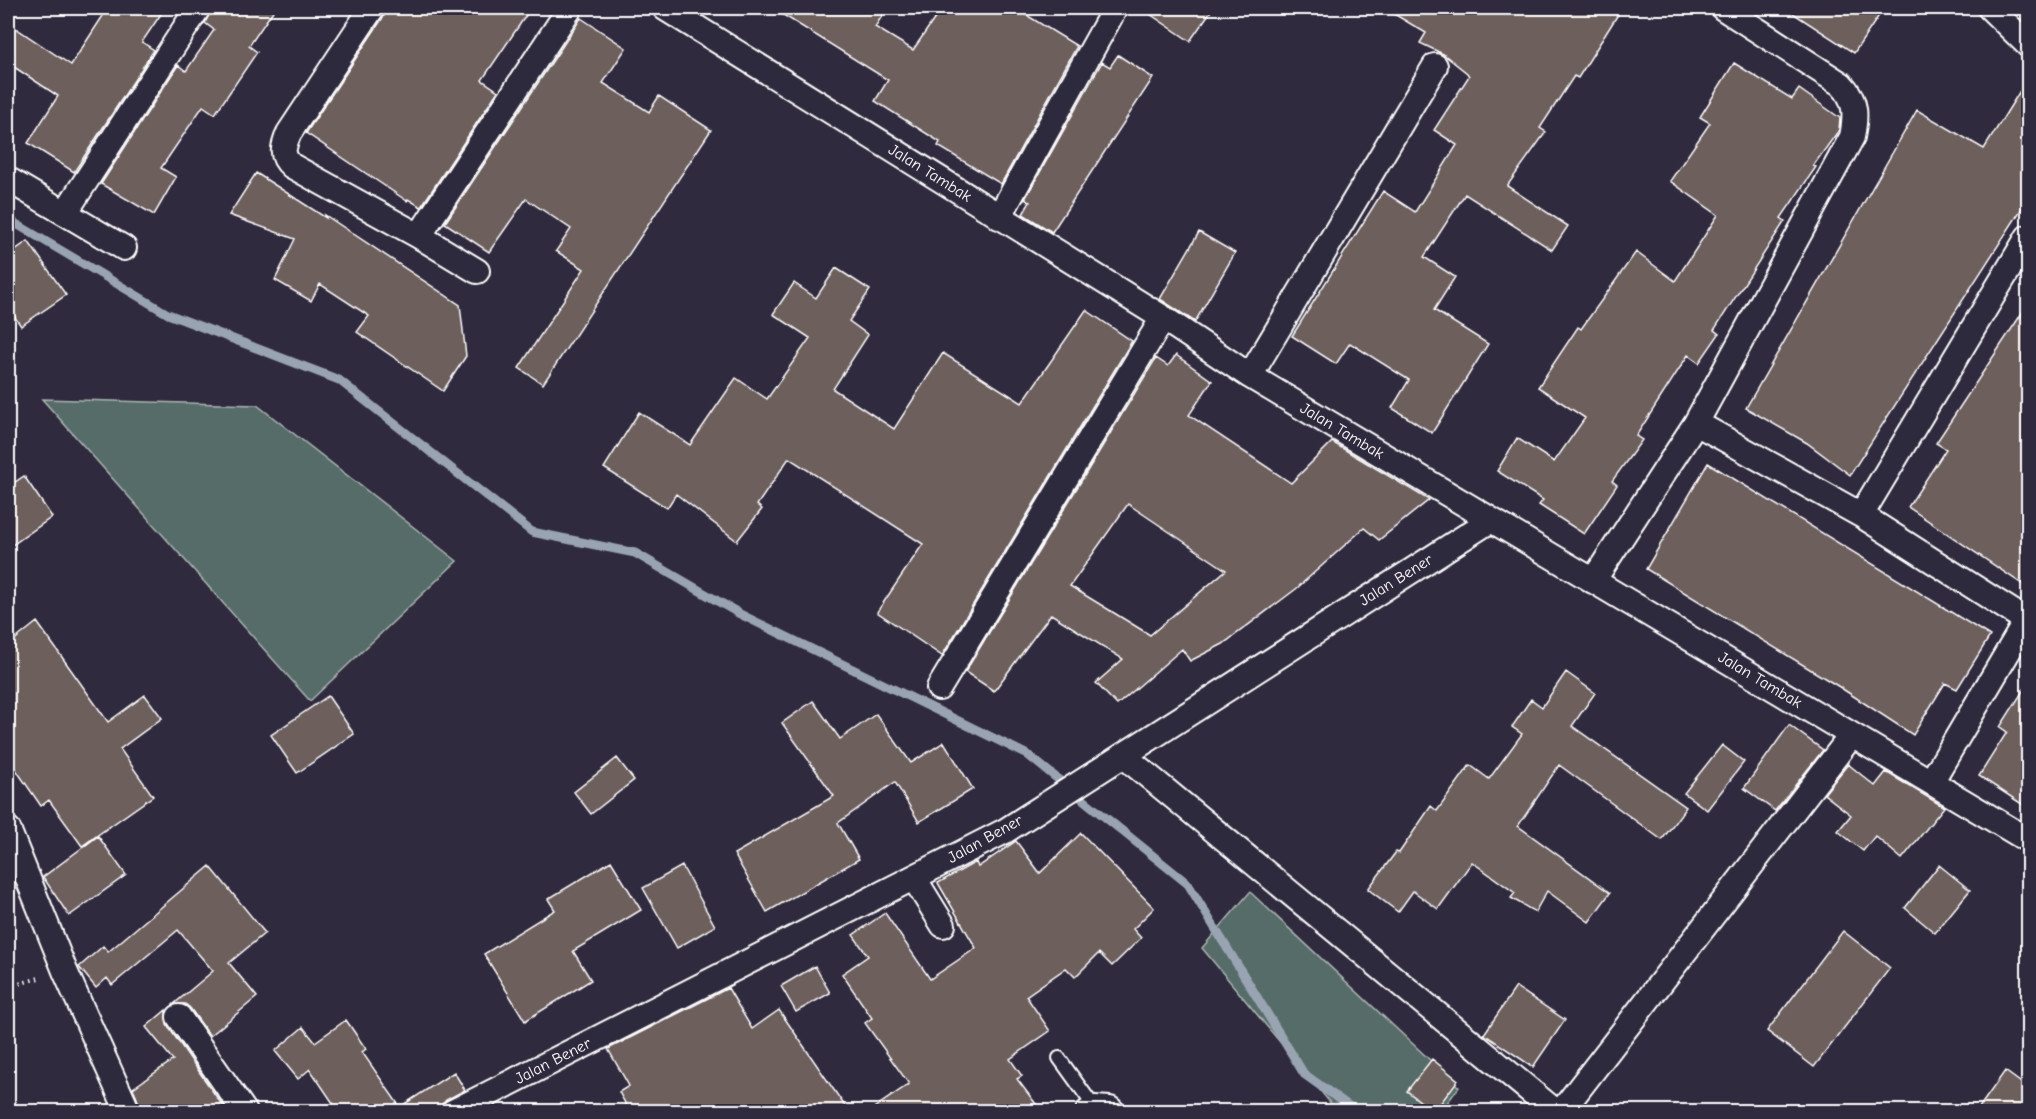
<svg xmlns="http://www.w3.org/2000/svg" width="2036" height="1119" font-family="'Comic Neue',sans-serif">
<rect width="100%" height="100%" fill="#2f2a3d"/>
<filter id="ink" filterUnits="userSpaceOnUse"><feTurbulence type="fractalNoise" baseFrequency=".0167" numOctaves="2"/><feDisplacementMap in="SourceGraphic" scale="12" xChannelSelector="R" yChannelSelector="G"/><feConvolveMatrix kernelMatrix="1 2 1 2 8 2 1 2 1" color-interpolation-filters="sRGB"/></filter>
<g filter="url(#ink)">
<path fill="#576c67" stroke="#abb6b3" stroke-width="1.5" d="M 42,399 L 257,405 L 457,561 L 310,701 Z
M 1250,892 L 1459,1087 L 1441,1111 L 1337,1111 L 1202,948 Z"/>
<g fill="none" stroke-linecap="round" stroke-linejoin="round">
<path stroke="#99a4b3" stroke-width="9" d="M 8,219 L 168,314 L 339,380 L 532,532 L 635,553 L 740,614 L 1028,755 L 1188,884 L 1304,1074 L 1357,1112"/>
</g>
<path fill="#6d5f5b" stroke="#fff" stroke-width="1.5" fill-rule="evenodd" d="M 108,8 L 165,8 L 142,42 L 154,50 L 74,172 L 28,143 L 58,96 L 8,63 L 8,23 L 71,65 Z
M 212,8 L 275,8 L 249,46 L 257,52 L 215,114 L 203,106 L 161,168 L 176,177 L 154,215 L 101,184 L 178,65 L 186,71 L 214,30 L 205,23 Z
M 386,8 L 531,8 L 482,80 L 498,91 L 421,207 L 408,199 L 407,201 L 306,133 L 384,16 Z
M 772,8 L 887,8 L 875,27 L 913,50 L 942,8 L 1015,8 L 1077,46 L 1001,184 L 938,146 L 940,142 L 875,101 L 888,80 Z
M 1141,8 L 1213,8 L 1190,41 Z
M 1384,8 L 1622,8 L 1578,78 L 1574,76 L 1540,128 L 1546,132 L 1507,186 L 1568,226 L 1552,250 L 1465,194 L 1424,257 L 1455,277 L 1434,310 L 1488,344 L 1432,433 L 1392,408 L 1409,380 L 1350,343 L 1336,364 L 1292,336 L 1383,191 L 1415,212 L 1457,145 L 1434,130 L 1469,76 L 1467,73 L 1443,54 L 1420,43 L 1426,33 Z
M 1785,8 L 1884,8 L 1854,53 Z
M 581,18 L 626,48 L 603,83 L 649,112 L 659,96 L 711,130 L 543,384 L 519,368 L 584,269 L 556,251 L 571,229 L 526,199 L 489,252 L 445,223 Z
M 1118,55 L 1153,78 L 1052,232 L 1023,214 L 1030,202 L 1025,199 L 1102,62 L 1110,67 Z
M 1734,63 L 1792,99 L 1799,89 L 1840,118 L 1839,130 L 1813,166 L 1816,167 L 1781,218 L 1785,221 L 1714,330 L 1719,334 L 1699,363 L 1688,355 L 1636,436 L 1642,440 L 1612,481 L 1617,485 L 1584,534 L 1539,505 L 1543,500 L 1497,471 L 1517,438 L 1554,462 L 1585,418 L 1538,387 L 1578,327 L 1581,329 L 1636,252 L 1675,281 L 1718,215 L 1670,181 L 1710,123 L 1700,117 Z
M 2028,78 L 2028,199 L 1850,475 L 1807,443 L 1746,408 L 1917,110 L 1984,149 Z
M 256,173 L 326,218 L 325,215 L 460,305 L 466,356 L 443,391 L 357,332 L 369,316 L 320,284 L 311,301 L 275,280 L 295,239 L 229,215 Z
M 1199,232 L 1235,253 L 1195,322 L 1160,299 Z
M 28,241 L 66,295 L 21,326 L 8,307 L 8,255 Z
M 836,268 L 870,290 L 849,321 L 868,335 L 833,389 L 894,429 L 943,353 L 1022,403 L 1086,310 L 1132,341 L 942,656 L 877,612 L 923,544 L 789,458 L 757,505 L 762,509 L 737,541 L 676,494 L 667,508 L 604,468 L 639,412 L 690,445 L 736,378 L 767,399 L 810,338 L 773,314 L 794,283 L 816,298 Z
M 2028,304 L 2028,588 L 1908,507 L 1946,449 L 1936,443 Z
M 1176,355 L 1212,381 L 1189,415 L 1291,483 L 1332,442 L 1429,500 L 1379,540 L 1364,528 L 1296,589 L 1223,644 L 1190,661 L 1182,649 L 1117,705 L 1096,683 L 1123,659 L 1051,614 L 994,691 L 965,672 L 1156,358 L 1168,366 ZM 1128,504 L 1226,570 L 1150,635 L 1070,586 Z
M 1708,463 L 1990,636 L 1957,689 L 1945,683 L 1913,735 L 1841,688 L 1646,569 Z
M 24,476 L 52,517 L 8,548 L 8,487 Z
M 37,622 L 108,722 L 145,695 L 162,718 L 120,749 L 153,796 L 82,846 L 49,800 L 41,806 L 8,758 L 8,645 Z
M 1566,672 L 1595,693 L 1572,726 L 1686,807 L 1662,840 L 1559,765 L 1518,826 L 1610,893 L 1589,922 L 1547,891 L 1535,912 L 1511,898 L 1515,893 L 1472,862 L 1438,909 L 1413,891 L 1398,912 L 1368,889 L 1396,852 L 1399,853 L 1431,806 L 1437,811 L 1470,765 L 1489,779 L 1522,734 L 1512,727 L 1531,699 L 1542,707 Z
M 2028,683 L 2028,808 L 1979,776 L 2007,732 L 2000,727 Z
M 328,696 L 354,734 L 297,773 L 271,735 Z
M 813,701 L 840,739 L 876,714 L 911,763 L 944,742 L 973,789 L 919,822 L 895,782 L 838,823 L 859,859 L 767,912 L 734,854 L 834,796 L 782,723 Z
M 1789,725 L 1823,750 L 1775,811 L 1744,788 Z
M 1722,745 L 1744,762 L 1707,810 L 1684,793 Z
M 617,758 L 634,780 L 591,814 L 574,792 Z
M 1848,764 L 1875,786 L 1886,772 L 1944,807 L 1902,859 L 1875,836 L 1863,851 L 1838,831 L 1851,815 L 1824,794 Z
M 1081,833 L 1154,908 L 1133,929 L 1141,938 L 1112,966 L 1099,953 L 1075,977 L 1066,968 L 1026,996 L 1050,1031 L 1010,1059 L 1022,1076 L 1017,1079 L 1042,1112 L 868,1112 L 909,1084 L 865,1023 L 872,1018 L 842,974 L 868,956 L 853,935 L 885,913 L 930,979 L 976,948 L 938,883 L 976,862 L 978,867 L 1016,841 L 1040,873 Z
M 98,836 L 126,875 L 69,916 L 43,877 Z
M 611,861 L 641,910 L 573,951 L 591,980 L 525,1021 L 484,954 L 555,910 L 548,899 Z
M 1939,865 L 1970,890 L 1935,933 L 1905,908 Z
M 210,866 L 265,933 L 229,963 L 257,997 L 210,1036 L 190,1008 L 185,1004 L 174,1004 L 213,971 L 178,930 L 112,985 L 107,978 L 96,988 L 79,967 L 103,946 L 108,952 Z
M 682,866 L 715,926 L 677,948 L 643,888 Z
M 1843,931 L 1890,968 L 1814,1067 L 1767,1031 Z
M 815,966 L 830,993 L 796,1012 L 781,986 Z
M 1516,987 L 1565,1020 L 1533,1067 L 1484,1034 Z
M 728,988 L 752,1029 L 779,1010 L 849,1112 L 630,1112 L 619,1092 L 629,1086 L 608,1049 Z
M 166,1010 L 167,1025 L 227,1112 L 142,1112 L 133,1088 L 173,1060 L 146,1027 Z
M 346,1020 L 366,1049 L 362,1052 L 400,1107 L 454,1072 L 465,1090 L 446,1100 L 439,1112 L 339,1112 L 310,1069 L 298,1079 L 275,1051 L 303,1027 L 315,1042 Z
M 1432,1059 L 1458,1080 L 1434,1112 L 1407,1091 Z
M 2005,1071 L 2028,1088 L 2028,1112 L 1976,1112 Z"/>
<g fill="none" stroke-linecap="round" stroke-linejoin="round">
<g stroke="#fff" stroke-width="16">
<path id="service" d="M 1059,1058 L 1095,1108"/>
</g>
<g stroke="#fff" stroke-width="28">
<path id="minor" d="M 372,8 L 289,133 C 283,147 280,156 292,166 L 419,236
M 665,8 L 1163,318 L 1250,376 L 2028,840
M 1990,8 L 2028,45
M 9,180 L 124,248
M 65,213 L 198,8
M 999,217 L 1115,8
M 477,271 L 419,236 L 570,8
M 1250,376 L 1435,66
M 1696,423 L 1861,515 L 2027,621
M 1861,515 L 2028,237
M 1593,581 L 1696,423 L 1852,137 C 1856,116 1857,100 1841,84 L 1723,8
M 939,688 L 1163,318
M 1124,756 L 1556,1112
M 1931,782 L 2028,618
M 8,829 L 65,971 L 128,1112
M 914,878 L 943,925
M 179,1017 L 245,1112
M 453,1112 L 1005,831 L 1491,520
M 1088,1112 L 1095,1108 L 1110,1109 L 1113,1112
M 1561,1112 L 1852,735"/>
</g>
<path stroke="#fff" stroke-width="4" stroke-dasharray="1.5 4.5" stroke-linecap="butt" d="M 8,987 L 39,978"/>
<use href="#service" stroke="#2f2a3d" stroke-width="12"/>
<use href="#minor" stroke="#2f2a3d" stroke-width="24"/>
</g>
</g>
<g text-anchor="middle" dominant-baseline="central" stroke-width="6" stroke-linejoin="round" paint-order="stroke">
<g font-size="16" fill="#fff" stroke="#2f2a3d">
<text transform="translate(930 173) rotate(32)">Jalan Tambak</text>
<text transform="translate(1342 431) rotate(31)">Jalan Tambak</text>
<text transform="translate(1396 580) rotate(-32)">Jalan Bener</text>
<text transform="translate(1760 680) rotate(31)">Jalan Tambak</text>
<text transform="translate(985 839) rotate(-29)">Jalan Bener</text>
<text transform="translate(553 1061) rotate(-27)">Jalan Bener</text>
</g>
</g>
<rect width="2036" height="1119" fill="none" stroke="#2f2a3d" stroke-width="30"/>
<rect x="15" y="15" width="2006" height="1089" fill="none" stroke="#fff" stroke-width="2" filter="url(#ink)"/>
</svg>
